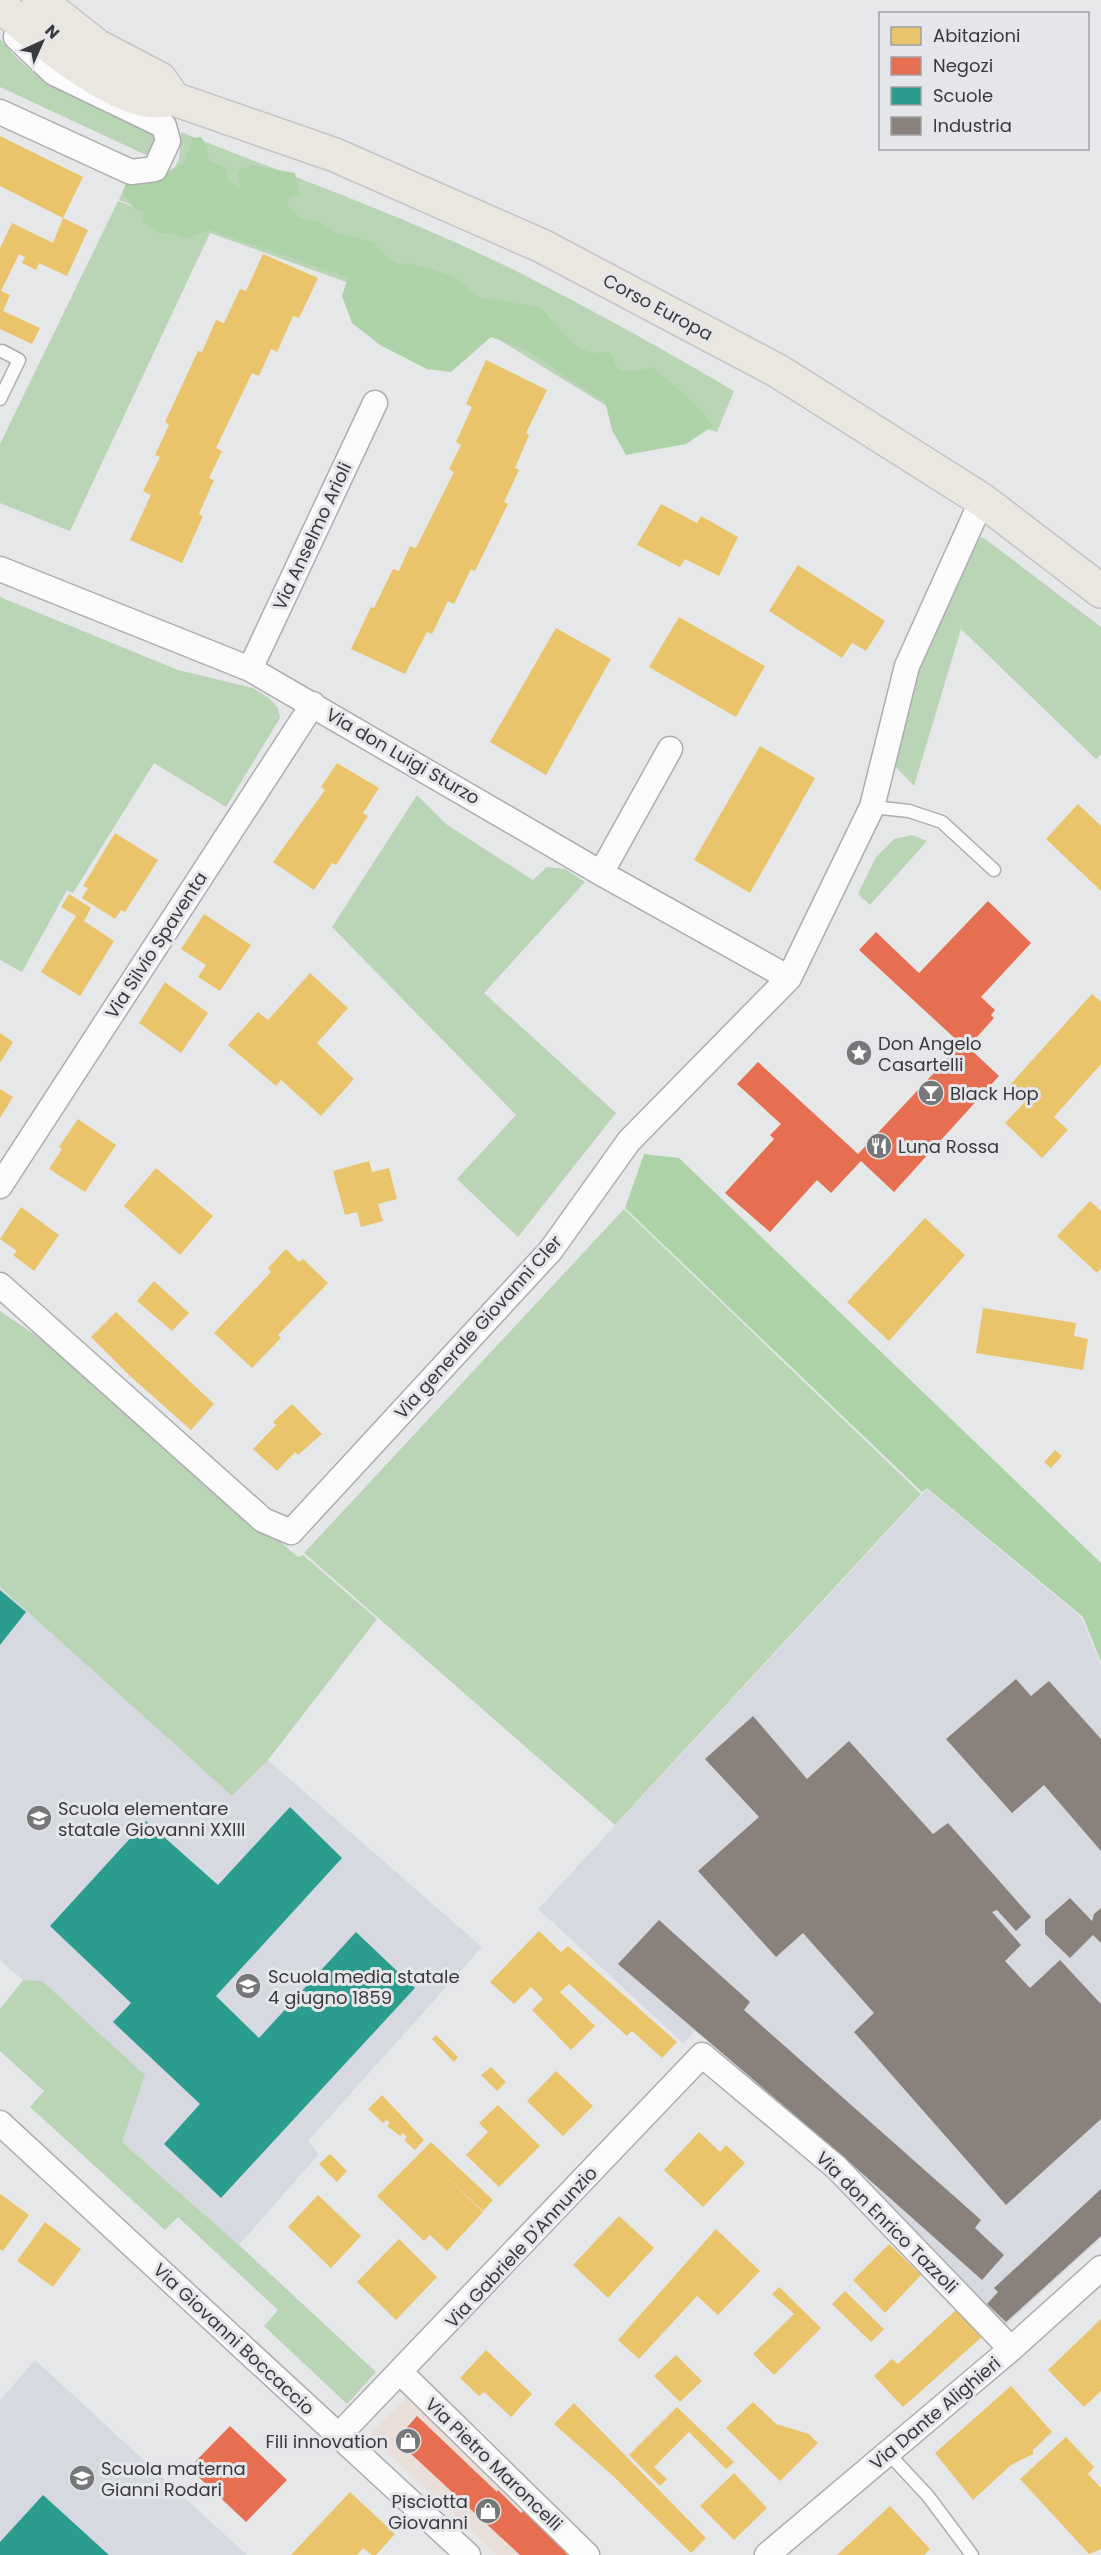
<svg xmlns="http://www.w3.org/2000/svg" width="1101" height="2555" font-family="Poppins,sans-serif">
<rect width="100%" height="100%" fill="#e6e7e9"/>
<path fill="#eaded9" d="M 406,2398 L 571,2552 L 568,2555 L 497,2555 L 369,2435 Z"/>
<path fill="#d7d9e0" d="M 927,1489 L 1081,1617 L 1101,1665 L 1101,2238 L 1006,2325 L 845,2160 L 695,2031 L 683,2043 L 538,1909 Z
M 0,1587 L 232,1796 L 268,1760 L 482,1947 L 308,2141 L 319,2154 L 239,2245 L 122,2142 L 42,1981 L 23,1980 L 0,1960 Z
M 35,2360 L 247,2555 L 0,2555 L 0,2400 Z"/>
<path fill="#bad4b6" d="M 0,39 C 38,88 94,106 149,130 L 155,136 C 155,144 152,149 146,155 L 0,87 Z
M 181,132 C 295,178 413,219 522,274 C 594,311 665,350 734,391 L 717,432 L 678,419 L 660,439 L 488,333 L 210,233 L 70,531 L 0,503 L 0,444 L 118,201 L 196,229 L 119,200 L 127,181 L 153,182 L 175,167 L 179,160 Z
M 976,537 L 984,538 L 1101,627 L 1101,754 L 1096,759 L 961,629 L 914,786 L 893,764 L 912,682 Z
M 0,597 L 178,670 L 253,688 L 269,698 L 278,708 L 280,718 L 226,807 L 154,763 L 73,893 L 67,890 L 22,972 L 0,960 Z
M 417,795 L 446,824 L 533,880 L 547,867 L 565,869 L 585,882 L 484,993 L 616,1113 L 518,1237 L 457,1179 L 516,1115 L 332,927 Z
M 912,835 L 927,841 L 870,905 L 858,894 L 876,857 L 894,839 Z
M 624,1209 L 921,1494 L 615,1825 L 304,1553 Z
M 0,1311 L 40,1338 L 298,1557 L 303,1555 L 377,1619 L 268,1760 L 232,1796 L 0,1587 Z
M 23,1980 L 42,1981 L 145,2075 L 122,2142 L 239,2245 L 376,2372 L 347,2404 L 264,2326 L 278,2310 L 178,2217 L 165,2230 L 30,2107 L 44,2091 L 0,2051 L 0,2009 Z"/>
<path fill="#add2a8" d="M 201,137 L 206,145 L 209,160 L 227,169 L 227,180 L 240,188 L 237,171 L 253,165 L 295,173 L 299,194 L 288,198 L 287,206 L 299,218 L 318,222 L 338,233 L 373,242 L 384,255 L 397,263 L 412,264 L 446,274 L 462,283 L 477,297 L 539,307 L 578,348 L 593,353 L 609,352 L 619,370 L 636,371 L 652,367 L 692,401 L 713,426 L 686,444 L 626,455 L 612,430 L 605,401 L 579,386 L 531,352 L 491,337 L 451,372 L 427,369 L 380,345 L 352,323 L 342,296 L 348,277 L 209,230 L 185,239 L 170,233 L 162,234 L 143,222 L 143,212 L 135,209 L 124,195 L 125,185 L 134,179 L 162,177 L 185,163 L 193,138 Z
M 644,1154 L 679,1158 L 1101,1563 L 1101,1662 L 1083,1617 L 927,1488 L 922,1492 L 625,1208 Z"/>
<path fill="#e9c46a" d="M 0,136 L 83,177 L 63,218 L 0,186 Z
M 63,218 L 88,230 L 67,276 L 39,263 L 36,270 L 22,263 L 25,257 L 19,254 L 1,291 L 10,295 L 3,311 L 40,328 L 32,344 L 0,329 L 0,248 L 12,223 L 53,243 Z
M 263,254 L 318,278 L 299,318 L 293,316 L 277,352 L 271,349 L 259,376 L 252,373 L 216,448 L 222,451 L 209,478 L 214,480 L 199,514 L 203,516 L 182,563 L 130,540 L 151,495 L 143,491 L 160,457 L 155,455 L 169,425 L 165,422 L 198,351 L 202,352 L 216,320 L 224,323 L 240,289 L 246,291 Z
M 486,360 L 547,390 L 526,433 L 529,435 L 515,468 L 519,470 L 504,502 L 508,504 L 475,571 L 471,569 L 454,604 L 448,601 L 432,634 L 427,632 L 405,674 L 351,649 L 371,607 L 374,608 L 393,569 L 399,571 L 410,546 L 416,548 L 454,472 L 449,469 L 461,445 L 456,442 L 472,407 L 466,404 Z
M 661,504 L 697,523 L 701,516 L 738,537 L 719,576 L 685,559 L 680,567 L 637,545 Z
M 798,565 L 885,621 L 866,651 L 852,643 L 842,658 L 769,611 Z
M 679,617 L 765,666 L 736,717 L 649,667 Z
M 556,628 L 611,659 L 546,775 L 490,742 Z
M 760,746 L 815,778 L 750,893 L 694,860 Z
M 337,763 L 379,788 L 363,813 L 368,816 L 336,865 L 332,863 L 314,890 L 273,862 L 325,790 L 321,787 Z
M 1078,804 L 1101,826 L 1101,891 L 1046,839 Z
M 115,833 L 158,860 L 125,912 L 121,910 L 115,919 L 82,898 L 88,888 L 83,886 Z
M 69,894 L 91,908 L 84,921 L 114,941 L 80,996 L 41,972 L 76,916 L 61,907 Z
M 204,914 L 251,945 L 220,991 L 198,977 L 206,965 L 181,949 Z
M 310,973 L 348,1008 L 317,1043 L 354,1079 L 321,1116 L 281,1080 L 276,1086 L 228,1045 L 258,1012 L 268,1020 Z
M 165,982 L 208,1013 L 181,1053 L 139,1023 Z
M 1092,994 L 1101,1002 L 1101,1064 L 1054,1117 L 1068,1130 L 1042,1158 L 1005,1123 L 1024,1103 L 1007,1088 Z
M 0,1033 L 13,1042 L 0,1063 Z
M 0,1089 L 13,1097 L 0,1118 Z
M 78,1119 L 116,1145 L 85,1192 L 49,1169 L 62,1149 L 59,1147 Z
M 369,1161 L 372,1172 L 389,1168 L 397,1199 L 378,1204 L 383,1221 L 361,1227 L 357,1212 L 345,1215 L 333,1171 Z
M 156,1168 L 213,1216 L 180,1255 L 124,1206 Z
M 1090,1201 L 1101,1211 L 1101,1268 L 1097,1273 L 1057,1236 Z
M 21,1207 L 59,1235 L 34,1271 L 13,1255 L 17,1251 L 0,1239 Z
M 925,1218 L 965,1255 L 889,1341 L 847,1302 Z
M 286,1249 L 299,1262 L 303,1259 L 328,1283 L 278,1335 L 281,1338 L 252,1368 L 214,1333 L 271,1272 L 268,1268 Z
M 154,1281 L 189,1313 L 172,1331 L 137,1301 Z
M 983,1308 L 1076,1323 L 1074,1336 L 1088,1339 L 1083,1370 L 976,1353 Z
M 116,1312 L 214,1404 L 191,1430 L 130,1376 L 91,1337 Z
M 292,1404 L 322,1434 L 298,1455 L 295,1452 L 277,1471 L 253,1449 L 276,1425 L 273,1422 Z
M 1055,1450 L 1062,1456 L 1051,1468 L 1044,1462 Z
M 539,1931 L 561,1952 L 568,1946 L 677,2042 L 662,2058 L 632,2031 L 627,2036 L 569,1984 L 560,1992 L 595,2026 L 571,2050 L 532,2010 L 543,1999 L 531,1987 L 514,2004 L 490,1982 Z
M 436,2035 L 458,2057 L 454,2062 L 432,2039 Z
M 491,2067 L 506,2082 L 497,2091 L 481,2075 Z
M 556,2071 L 593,2106 L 563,2136 L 527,2101 Z
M 382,2095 L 424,2140 L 415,2150 L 404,2140 L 407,2137 L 403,2133 L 400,2136 L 387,2126 L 390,2123 L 387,2120 L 383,2123 L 368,2109 Z
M 498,2105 L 540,2146 L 499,2187 L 466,2155 L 488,2132 L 479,2123 Z
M 699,2132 L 720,2152 L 726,2145 L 745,2163 L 703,2207 L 664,2170 Z
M 431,2142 L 493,2200 L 483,2211 L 435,2166 L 483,2212 L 447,2251 L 430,2235 L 424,2241 L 377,2196 Z
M 330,2154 L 347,2171 L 337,2182 L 319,2164 Z
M 0,2194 L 29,2215 L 3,2251 L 0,2249 Z
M 318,2195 L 361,2236 L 331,2268 L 288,2227 Z
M 619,2216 L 654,2248 L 608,2298 L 573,2265 Z
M 45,2222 L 81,2249 L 53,2287 L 17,2261 Z
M 716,2229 L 760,2271 L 718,2315 L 697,2296 L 639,2359 L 618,2340 Z
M 399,2239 L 437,2277 L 396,2320 L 357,2282 Z
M 889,2244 L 921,2275 L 885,2313 L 853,2280 Z
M 779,2287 L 821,2328 L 774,2375 L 753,2354 L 794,2314 L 772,2294 Z
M 845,2291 L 884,2329 L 871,2342 L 832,2304 Z
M 957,2309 L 983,2336 L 903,2407 L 874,2376 L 892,2359 L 898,2364 Z
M 1101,2319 L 1101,2391 L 1084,2407 L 1048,2370 Z
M 486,2350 L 532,2394 L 511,2417 L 484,2392 L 479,2396 L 460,2378 Z
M 676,2355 L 702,2381 L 680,2402 L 654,2376 Z
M 1011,2386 L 1052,2432 L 1033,2450 L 1033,2454 L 1011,2465 L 973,2500 L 935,2453 Z
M 753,2402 L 776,2424 L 809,2434 L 818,2443 L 780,2481 L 726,2428 Z
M 574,2403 L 706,2538 L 691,2553 L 612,2475 L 554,2424 Z
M 677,2407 L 734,2462 L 726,2469 L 689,2432 L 654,2467 L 667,2479 L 660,2486 L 629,2455 Z
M 1066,2437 L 1094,2467 L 1088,2474 L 1101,2488 L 1101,2549 L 1089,2554 L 1020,2479 Z
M 734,2473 L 767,2508 L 734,2540 L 700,2506 Z
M 350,2492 L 395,2534 L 376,2555 L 372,2555 L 363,2548 L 357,2555 L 291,2555 Z
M 890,2506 L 930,2549 L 924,2555 L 837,2555 Z"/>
<path fill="#e76f51" d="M 988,901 L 1031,943 L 981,997 L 995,1010 L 991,1015 L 994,1018 L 968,1047 L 999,1076 L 894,1192 L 861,1161 L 831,1193 L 817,1180 L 770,1232 L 725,1193 L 774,1139 L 770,1135 L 781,1124 L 737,1084 L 758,1062 L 858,1154 L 961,1044 L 859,950 L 876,932 L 919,973 Z
M 417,2416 L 497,2492 L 498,2490 L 521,2513 L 523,2511 L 568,2553 L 566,2555 L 520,2555 L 396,2440 Z
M 230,2426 L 287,2480 L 246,2522 L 189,2468 Z"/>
<path fill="#2a9d8f" d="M 0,1590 L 26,1612 L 0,1645 Z
M 290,1807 L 342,1858 L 216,1996 L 259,2038 L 356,1932 L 415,1988 L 221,2198 L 164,2144 L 200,2104 L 113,2022 L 131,2003 L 50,1926 L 146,1821 L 218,1885 Z
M 43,2495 L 109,2555 L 0,2555 L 0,2542 Z"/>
<path fill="#8a817c" d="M 1016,1679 L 1031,1696 L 1049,1681 L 1101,1739 L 1101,1851 L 1044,1785 L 1012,1813 L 946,1739 Z
M 753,1716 L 807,1779 L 849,1741 L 933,1834 L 948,1823 L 1031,1917 L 1016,1931 L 997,1910 L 992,1912 L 1021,1945 L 1005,1961 L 1030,1988 L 1060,1960 L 1101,2004 L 1101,2119 L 1006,2205 L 854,2032 L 874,2013 L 803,1933 L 776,1957 L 698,1871 L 759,1817 L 705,1759 Z
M 1070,1898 L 1092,1921 L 1094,1914 L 1101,1908 L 1101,1943 L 1093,1935 L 1070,1958 L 1045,1934 L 1045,1920 Z
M 659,1920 L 750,2002 L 744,2010 L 981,2220 L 975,2228 L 1004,2255 L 982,2280 L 846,2159 L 618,1964 Z
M 1101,2189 L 1101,2236 L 1006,2322 L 987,2304 L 998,2292 L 994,2288 Z"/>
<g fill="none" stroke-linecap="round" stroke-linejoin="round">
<g stroke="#acadae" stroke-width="15">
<path id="service" d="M 0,399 L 19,360 L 2,351
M 872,807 L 909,811 L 942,822 L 994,870
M 888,2453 L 928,2496 L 972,2555"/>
</g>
<g stroke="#acadae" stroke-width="27">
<path id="minor" d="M 0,112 L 131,172 L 155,169 L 168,141 L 164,126 L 54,73 L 16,37
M 0,569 L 250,669 L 601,873 L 789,978
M 250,669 L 375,403
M 601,873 L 670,749
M 0,1186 L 313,704
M 0,1285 L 263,1520 L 291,1532 L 551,1250 L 629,1141 L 789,978 L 872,807 L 907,666 L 982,500
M 0,2123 L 468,2555
M 401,2373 L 587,2555
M 338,2436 L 702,2055 L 837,2168 L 1011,2349
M 767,2555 L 1011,2349 L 1101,2268"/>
</g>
<g stroke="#c3c4c5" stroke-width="36">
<path id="primary" d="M 39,0 L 97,46 L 160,79 L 174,99
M 0,5 C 34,35 111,100 156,101 C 162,101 168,100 174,99 L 335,155 L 542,246 L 778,371 L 982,500 L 1101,591"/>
</g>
<use href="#service" stroke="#fbfbfc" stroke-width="12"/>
<use href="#minor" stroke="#fbfbfc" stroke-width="24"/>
<use href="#primary" stroke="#eae7e0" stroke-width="33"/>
</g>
<defs>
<g id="sight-disc" transform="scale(1.35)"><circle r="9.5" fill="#767778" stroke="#e5e6ea"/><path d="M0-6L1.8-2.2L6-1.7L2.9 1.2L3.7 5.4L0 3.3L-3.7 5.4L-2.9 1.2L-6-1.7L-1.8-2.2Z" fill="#fff"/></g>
<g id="bar-disc" transform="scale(1.35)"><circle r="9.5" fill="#767778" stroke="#e5e6ea"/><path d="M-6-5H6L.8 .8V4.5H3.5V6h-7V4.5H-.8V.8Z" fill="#fff"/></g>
<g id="restaurant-disc" transform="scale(1.35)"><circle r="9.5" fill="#767778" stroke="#e5e6ea"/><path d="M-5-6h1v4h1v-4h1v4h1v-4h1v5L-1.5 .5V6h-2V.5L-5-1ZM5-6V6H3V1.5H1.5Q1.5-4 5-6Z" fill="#fff"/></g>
<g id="school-disc" transform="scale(1.35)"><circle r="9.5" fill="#767778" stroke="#e5e6ea"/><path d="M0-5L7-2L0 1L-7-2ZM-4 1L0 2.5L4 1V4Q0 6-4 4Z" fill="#fff"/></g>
<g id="shop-disc" transform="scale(1.35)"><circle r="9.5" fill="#767778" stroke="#e5e6ea"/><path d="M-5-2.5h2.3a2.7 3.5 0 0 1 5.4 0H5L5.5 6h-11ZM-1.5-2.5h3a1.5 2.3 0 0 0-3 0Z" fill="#fff"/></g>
</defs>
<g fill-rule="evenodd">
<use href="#sight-disc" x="859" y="1053"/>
<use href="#bar-disc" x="931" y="1093"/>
<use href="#restaurant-disc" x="879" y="1146"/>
<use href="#school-disc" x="39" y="1818"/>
<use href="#school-disc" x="248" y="1986"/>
<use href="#shop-disc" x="408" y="2441"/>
<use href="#school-disc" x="82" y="2478"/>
<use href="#shop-disc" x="488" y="2511"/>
</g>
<g text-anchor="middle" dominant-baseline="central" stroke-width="6" stroke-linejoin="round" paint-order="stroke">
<g font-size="18" fill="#393a3b" stroke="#e5e6ea">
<text transform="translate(658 307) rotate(28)">Corso Europa</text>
<text transform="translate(312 536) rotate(-65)">Via Anselmo Arioli</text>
<text transform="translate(403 756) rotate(30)">Via don Luigi Sturzo</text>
<text transform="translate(156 945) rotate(-57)">Via Silvio Spaventa</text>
<text transform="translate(478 1327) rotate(-48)">Via generale Giovanni Cler</text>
<text transform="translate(887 2222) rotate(45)">Via don Enrico Tazzoli</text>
<text transform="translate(521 2247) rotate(-47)">Via Gabriele D'Annunzio</text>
<text transform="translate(234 2339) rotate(43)">Via Giovanni Boccaccio</text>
<text transform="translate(935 2413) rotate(-40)">Via Dante Alighieri</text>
<text transform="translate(494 2464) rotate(44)">Via Pietro Maroncelli</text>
</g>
<g font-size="18" fill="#393a3b" stroke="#e5e6ea" text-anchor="start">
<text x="878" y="1043">Don Angelo<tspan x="878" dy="21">Casartelli</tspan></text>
<text x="950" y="1093">Black Hop</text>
<text x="898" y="1146">Luna Rossa</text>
<text x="58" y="1808">Scuola elementare<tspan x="58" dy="21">statale Giovanni XXIII</tspan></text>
<text x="268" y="1976">Scuola media statale<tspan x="268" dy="21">4 giugno 1859</tspan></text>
<text x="388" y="2441" text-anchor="end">Fili innovation</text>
<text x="101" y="2468">Scuola materna<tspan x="101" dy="21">Gianni Rodari</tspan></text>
<text x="468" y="2501" text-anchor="end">Pisciotta<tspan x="468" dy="21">Giovanni</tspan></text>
</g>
</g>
<rect x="879" y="12" width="210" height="138" fill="#e5e6ea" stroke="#a0a1a4" stroke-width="1.5"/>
<rect x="891" y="27" width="30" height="18" fill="#e9c46a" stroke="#a0a1a4" stroke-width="1.5"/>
<text x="933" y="42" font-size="18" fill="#393a3b">Abitazioni</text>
<rect x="891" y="57" width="30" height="18" fill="#e76f51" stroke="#a0a1a4" stroke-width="1.5"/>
<text x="933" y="72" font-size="18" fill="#393a3b">Negozi</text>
<rect x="891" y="87" width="30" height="18" fill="#2a9d8f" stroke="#a0a1a4" stroke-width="1.5"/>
<text x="933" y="102" font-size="18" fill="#393a3b">Scuole</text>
<rect x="891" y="117" width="30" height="18" fill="#8a817c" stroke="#a0a1a4" stroke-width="1.5"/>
<text x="933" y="132" font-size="18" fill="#393a3b">Industria</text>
<g transform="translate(42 42) rotate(45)" stroke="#e5e6ea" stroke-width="4.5" paint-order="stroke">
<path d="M0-4.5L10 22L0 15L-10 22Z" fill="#393a3b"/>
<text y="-9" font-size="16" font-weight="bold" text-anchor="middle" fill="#393a3b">N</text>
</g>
</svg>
